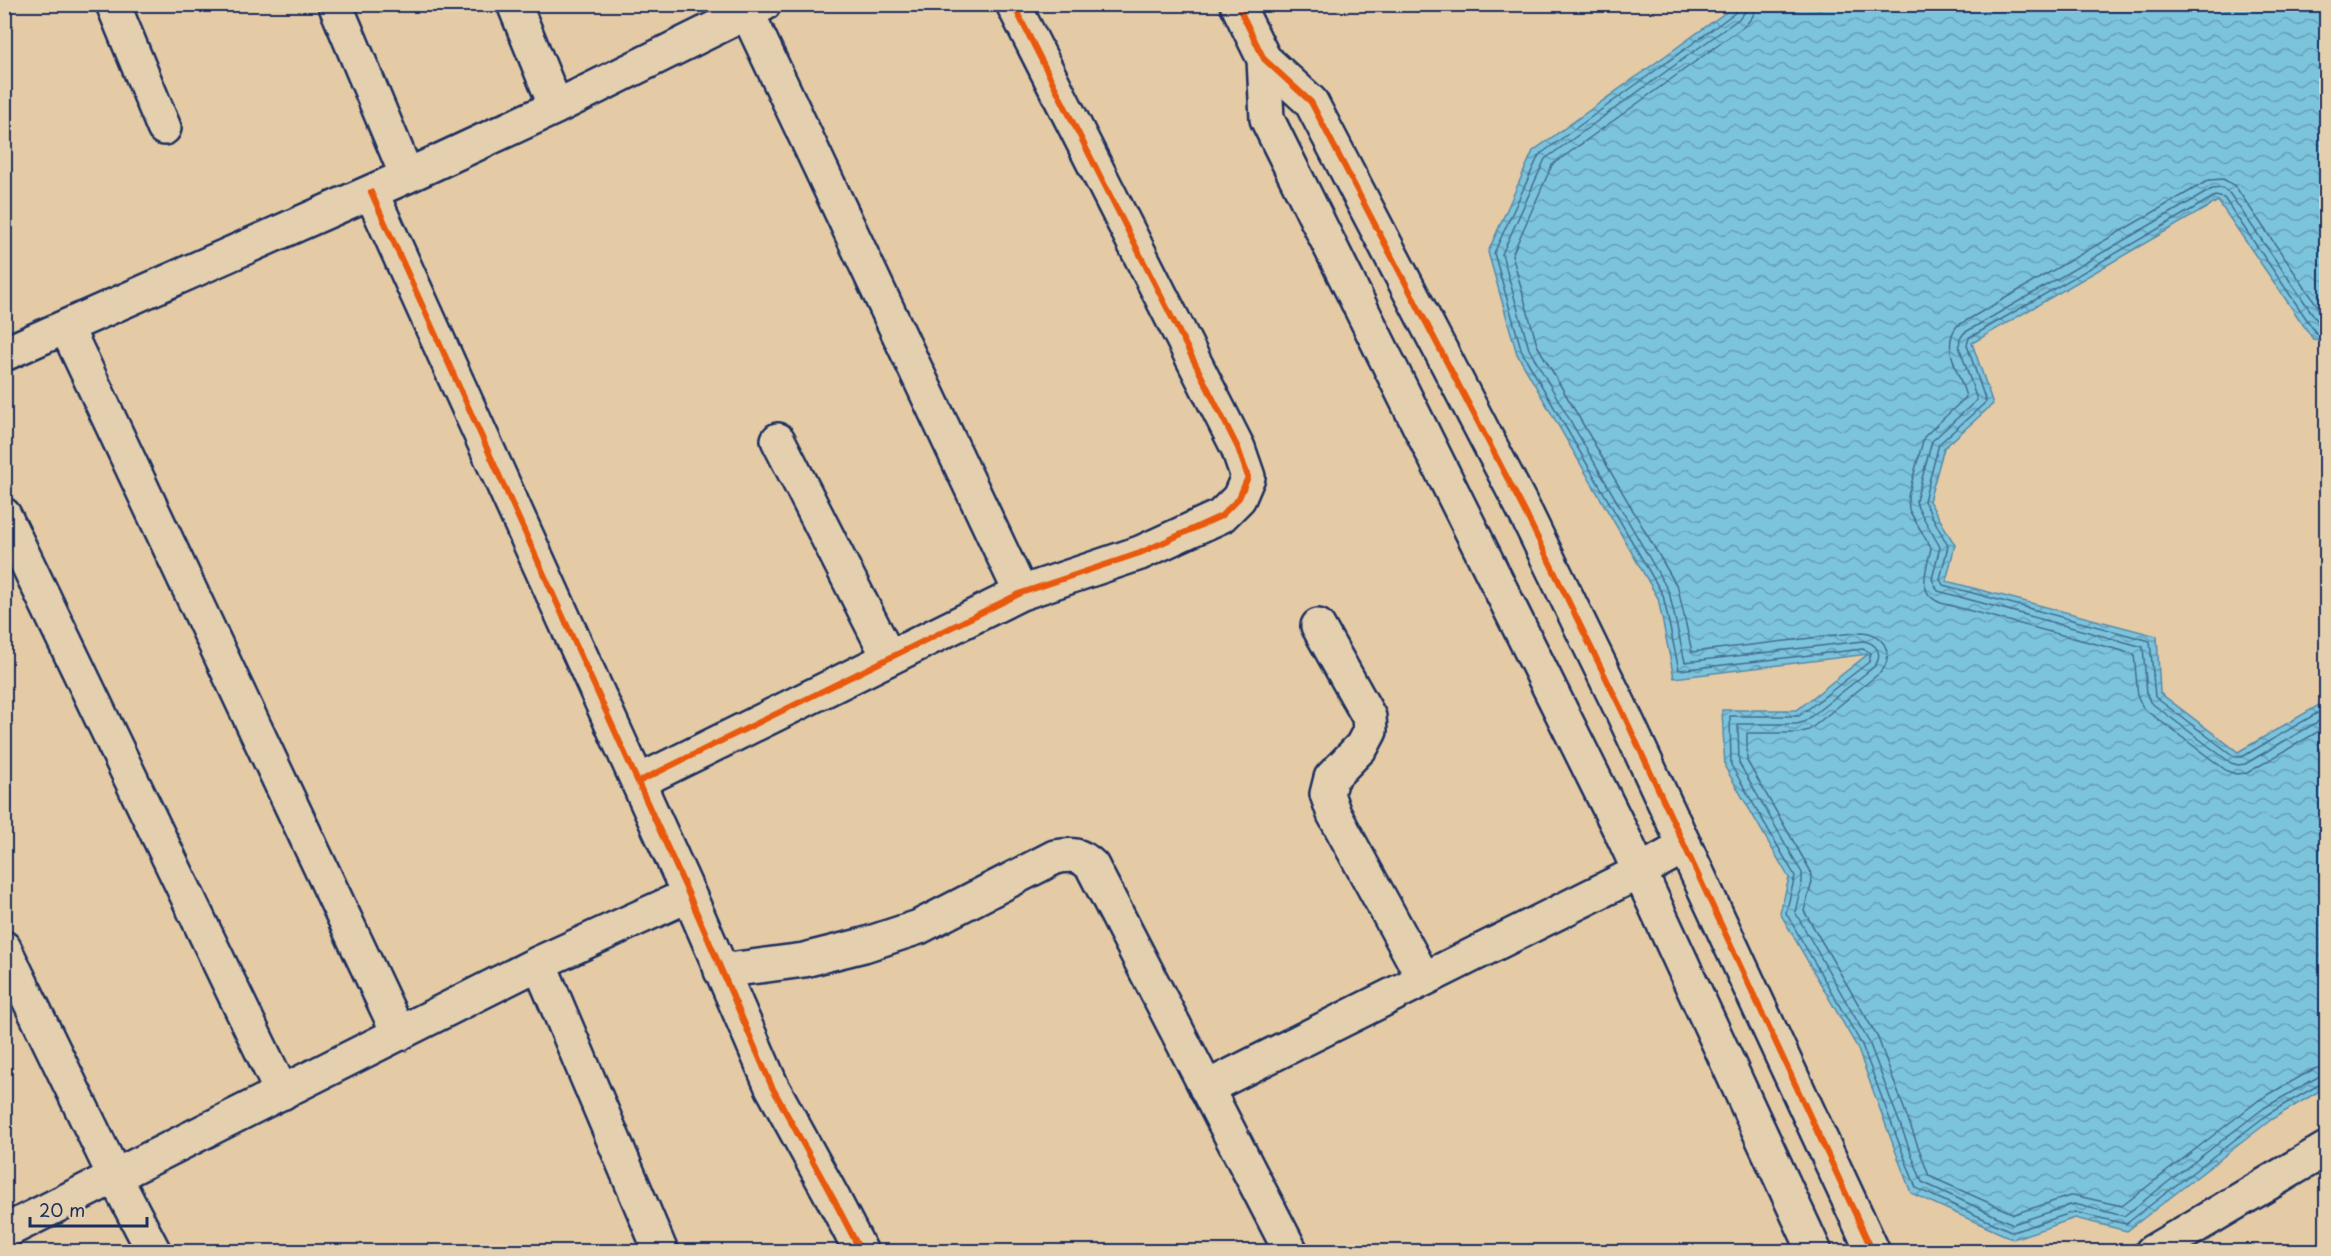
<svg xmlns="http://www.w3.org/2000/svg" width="2331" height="1256" font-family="'Playpen Sans',sans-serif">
<defs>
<pattern id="water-waves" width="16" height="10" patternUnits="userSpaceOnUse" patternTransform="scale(1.5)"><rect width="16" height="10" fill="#7cc4dc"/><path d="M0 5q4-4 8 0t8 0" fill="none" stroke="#65a0b6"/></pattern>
</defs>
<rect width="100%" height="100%" fill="#e4cba6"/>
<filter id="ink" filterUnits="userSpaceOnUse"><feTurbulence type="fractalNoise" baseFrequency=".0167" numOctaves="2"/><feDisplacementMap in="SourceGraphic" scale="12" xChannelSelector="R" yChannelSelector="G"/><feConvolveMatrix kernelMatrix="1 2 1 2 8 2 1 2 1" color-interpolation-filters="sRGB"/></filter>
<g filter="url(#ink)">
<path fill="url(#water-waves)" stroke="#58a" stroke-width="1.5" d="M 1736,5 L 2326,5 L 2326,342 L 2313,339 L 2218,201 L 1972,343 L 1993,404 L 1944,448 L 1929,501 L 1955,545 L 1946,581 L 2157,636 L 2160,693 L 2238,752 L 2326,701 L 2326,1087 L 2272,1119 L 2127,1231 L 2075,1218 L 2013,1239 L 1911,1193 L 1857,1047 L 1780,913 L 1789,878 L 1725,767 L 1722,710 L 1797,710 L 1868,654 L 1674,678 L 1658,598 L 1517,354 L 1488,252 L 1533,151 Z"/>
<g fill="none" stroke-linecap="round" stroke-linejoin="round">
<path stroke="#426b90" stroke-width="1.5" d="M 1738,4 L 1736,12 L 1539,155 L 1494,253 L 1522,352 L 1663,595 L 1679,670 L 1863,649 L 1871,653 L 1869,662 L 1799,716 L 1730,716 L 1731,765 L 1795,876 L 1786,913 L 1862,1045 L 1916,1188 L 2013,1232 L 2074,1212 L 2126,1224 L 2268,1114 L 2322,1083 L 2326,1083
M 1746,4 L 1745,12 L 1740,18 L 1545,159 L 1502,254 L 1529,349 L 1669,592 L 1685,662 L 1863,641 C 1877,643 1883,654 1875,666 L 1804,722 L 1797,724 L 1738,724 L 1739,763 L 1802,873 L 1802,882 L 1795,912 L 1869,1042 L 1922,1182 L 2013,1224 L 2074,1204 L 2124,1216 L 2264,1108 L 2318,1077 L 2326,1075
M 1755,4 L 1753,16 L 1746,25 L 1552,165 L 1512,255 L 1537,345 L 1678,588 L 1692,652 L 1862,632 C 1884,633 1895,655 1881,672 L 1809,730 L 1798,733 L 1747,733 L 1747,761 L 1810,870 L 1812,882 L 1804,911 L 1878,1038 L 1929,1176 L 2014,1214 L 2073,1195 L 2122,1206 L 2259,1100 L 2314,1069 L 2326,1066
M 2326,318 L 2235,186 L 2223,179 L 2209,180 L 1957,326 C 1940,347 1961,375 1966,397 L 1924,437 L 1908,496 L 1909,510 L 1931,548 C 1927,569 1915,593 1941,603 L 2134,654 L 2138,697 L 2143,708 L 2227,771 L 2236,774 L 2247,773 L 2326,727
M 2326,328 L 2321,326 L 2230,194 L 2222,188 L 2212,189 L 1964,333 L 1960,339 L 1959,346 L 1977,400 L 1932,441 L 1916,501 L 1918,508 L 1940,547 L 1932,579 L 1938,591 L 2143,647 L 2147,694 L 2150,702 L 2231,763 L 2238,765 L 2245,764 L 2326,717
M 2326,336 L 2316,333 L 2224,198 L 2215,196 L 1969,338 L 1967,345 L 1986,402 L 1939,444 L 1924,501 L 1948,546 L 1940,579 L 1943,585 L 2150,641 L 2155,697 L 2235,757 L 2242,757 L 2326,708"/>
<g stroke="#1b2f5e" stroke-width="38">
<path id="minor" d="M 113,4 L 164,128
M 335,4 L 407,176
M 514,4 L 556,107
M 1237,4 L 1264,59 L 1311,102 L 1527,516 L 1622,711 L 1873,1252
M 747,12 L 1021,593
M 1264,59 L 1267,119 L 1625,840 L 1815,1252
M 371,192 L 689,895 L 772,1087 L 834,1200 L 861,1252
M 66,327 L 399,1034
M 4,354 L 407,176 L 556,107 L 764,4
M 778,440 L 889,658
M 4,515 L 282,1093
M 1318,626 L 1369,717 L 1370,731 L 1362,746 L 1331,778 L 1327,794 L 1334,814 L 1424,979
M 638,782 L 1021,593 L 1140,553 L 1221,516 L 1239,498 L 1248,477 L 1238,448 L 1013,4
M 4,948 L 115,1177 L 154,1252
M 539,963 L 661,1252
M 721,971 L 804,960 L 864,945 L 919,927 L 1055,857 C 1072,854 1080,854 1092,866 L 1291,1252
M 1206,1088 L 1639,872 L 1685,846
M 4,1232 L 539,963 L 689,895
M 2152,1252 L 2326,1149"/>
</g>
<use href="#minor" stroke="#e4d0ae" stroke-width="33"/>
<g stroke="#e4d0ae" stroke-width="10">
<path id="cycleway" d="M 1237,4 L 1264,59 L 1311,102 L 1527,516 L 1622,711 L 1873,1252
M 371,192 L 689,895 L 772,1087 L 834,1200 L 861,1252
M 638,782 L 1021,593 L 1140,553 L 1221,516 L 1239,498 L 1248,477 L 1238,448 L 1013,4"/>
</g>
<use href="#cycleway" stroke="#e8590c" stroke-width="6"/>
</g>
</g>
<rect width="2331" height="1256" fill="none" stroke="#e4d0ae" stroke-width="24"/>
<rect x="12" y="12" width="2307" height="1232" fill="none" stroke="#1b2f5e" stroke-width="2" filter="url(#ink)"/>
<path d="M30 1217v9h117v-9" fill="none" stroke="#1b2f5e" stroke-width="3"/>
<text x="39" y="1217" font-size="18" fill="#1b2f5e" stroke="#e4d0ae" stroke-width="4.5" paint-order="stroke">20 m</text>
</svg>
